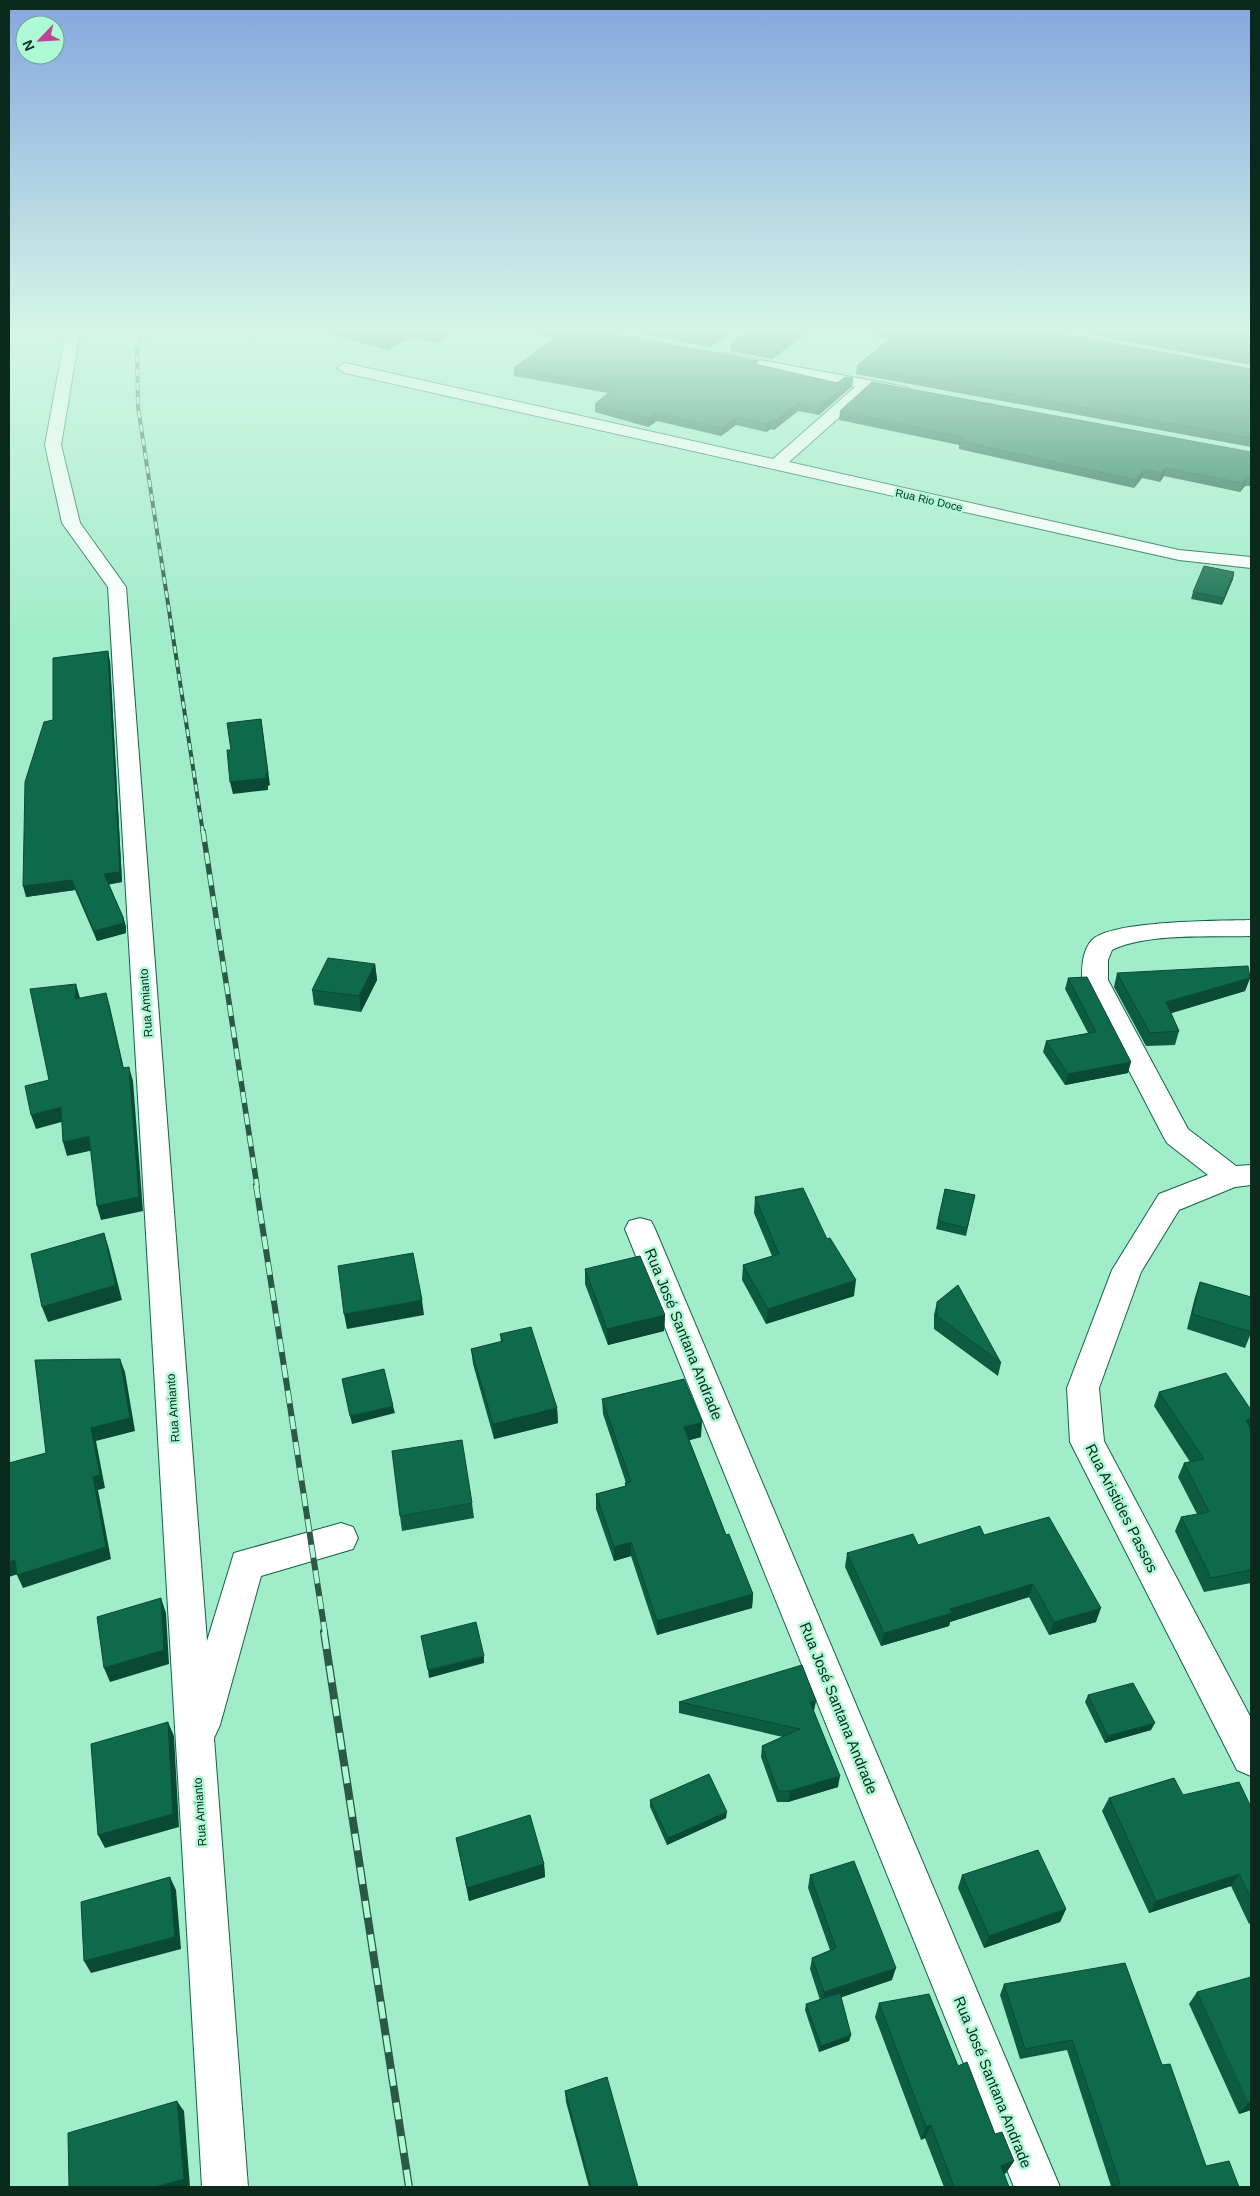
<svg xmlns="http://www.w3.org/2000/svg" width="1260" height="2196" font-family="Arial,sans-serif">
<rect width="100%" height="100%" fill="#a1ecc9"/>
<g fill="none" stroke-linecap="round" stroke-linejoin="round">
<g stroke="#116347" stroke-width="2">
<path id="street" d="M 70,329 L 85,329 L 79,337 L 61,445 L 80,523 L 126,587 L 207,1641 L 234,1553 L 341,1523 L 353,1527 L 358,1538 L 353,1549 L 261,1576 L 220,1725 L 214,1738 L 248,2187 L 202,2187 L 108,587 L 62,523 L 45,445 L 65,336 Z
M 722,353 L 906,387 L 914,392 L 906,397 L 870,390 L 789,462 L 1179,550 L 1251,557 L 1251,568 L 1179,560 L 345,373 L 337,368 L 345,363 L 773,459 L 855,387 L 717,360 L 715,357 L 717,354 Z
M 1251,920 L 1251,936 C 1213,937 1145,933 1112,950 L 1108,960 L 1108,980 L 1188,1129 L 1236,1166 L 1251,1165 L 1251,1185 L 1235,1187 L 1179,1210 L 1141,1272 L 1099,1388 L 1104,1441 L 1251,1718 L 1251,1776 L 1237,1770 L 1070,1442 L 1067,1388 L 1112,1270 L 1159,1194 L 1208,1175 L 1167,1143 L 1163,1136 L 1082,980 C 1082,966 1082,951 1092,940 C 1112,920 1221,921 1251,920 Z
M 640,1218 L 651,1221 L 655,1229 L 1060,2187 L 1014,2187 L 625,1229 L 629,1221 Z"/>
</g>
<use href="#street" fill="#fff" fill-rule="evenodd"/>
<g stroke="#2e5846" stroke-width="4">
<path id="rail-far3" d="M 146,329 L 137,348 L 138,407 L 203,833"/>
</g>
<g stroke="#2e5846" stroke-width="5.5">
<path id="rail-far2" d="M 203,831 L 257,1186"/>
</g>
<g stroke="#2e5846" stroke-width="6">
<path id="rail-far1" d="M 256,1185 L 325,1633"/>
</g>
<g stroke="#2e5846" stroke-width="8">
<path id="rail" d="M 324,1632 L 409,2187"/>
</g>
<use href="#rail-far3" stroke="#aef9d6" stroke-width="2.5" stroke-dasharray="7" stroke-linecap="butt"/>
<use href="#rail-far2" stroke="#aef9d6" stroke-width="4" stroke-dasharray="11" stroke-linecap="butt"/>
<use href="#rail-far1" stroke="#aef9d6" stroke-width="4.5" stroke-dasharray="13" stroke-linecap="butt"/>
<use href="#rail" stroke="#aef9d6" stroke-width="5.5" stroke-dasharray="17" stroke-linecap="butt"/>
</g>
<path fill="#0d5b40" d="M 309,329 L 458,329 L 437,343 L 409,338 L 388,350 Z
M 505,329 L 588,329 L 759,365 L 837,383 L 853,378 L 852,386 L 819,415 L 798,411 L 774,430 L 771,429 L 766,432 L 736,425 L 721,436 L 657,421 L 648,427 L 595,412 L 595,404 L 608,393 L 514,376 L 514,368 L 554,338 Z
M 614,329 L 738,329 L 710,347 Z
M 812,329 L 772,359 L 731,351 L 731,343 Z
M 847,329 L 1036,329 L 1251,369 L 1251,447 L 856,374 L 857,366 L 890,339 Z
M 1061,329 L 1251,329 L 1251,365 Z
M 840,411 L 1251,452 L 1251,486 L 1245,486 L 1240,492 L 1164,476 L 1160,482 L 1142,478 L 1134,488 L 959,449 L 959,445 L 839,420 Z
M 1234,572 L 1233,579 L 1222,605 L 1191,599 L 1193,592 Z
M 110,661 L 122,882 L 109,884 L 123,917 L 126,927 L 126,933 L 97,941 L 75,890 L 26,897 L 53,720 Z
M 375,964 L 377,980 L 361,1012 L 314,1005 L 312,990 Z
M 1117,973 L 1250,978 L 1245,991 L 1171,1013 L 1179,1031 L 1175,1045 L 1146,1046 L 1114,987 Z
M 1068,978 L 1128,1073 L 1065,1085 L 1043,1052 L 1046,1041 L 1088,1033 L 1065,989 Z
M 945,1189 L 975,1195 L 966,1236 L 936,1229 Z
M 755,1197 L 827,1239 L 854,1296 L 766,1324 L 742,1280 L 743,1265 L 772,1256 L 754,1213 Z
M 585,1269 L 665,1315 L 664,1331 L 608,1345 L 585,1284 Z
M 1200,1282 L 1251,1297 L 1251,1333 L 1245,1348 L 1187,1329 L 1195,1297 Z
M 937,1302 L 1001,1363 L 998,1376 L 934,1329 L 934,1315 Z
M 500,1334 L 557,1408 L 558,1423 L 494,1439 L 473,1364 L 471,1349 L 501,1342 Z
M 1159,1392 L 1251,1410 L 1251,1583 L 1204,1592 L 1175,1531 L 1181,1517 L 1197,1514 L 1178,1477 L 1184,1463 L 1190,1462 L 1154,1406 Z
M 602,1399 L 701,1437 L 689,1440 L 726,1535 L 753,1594 L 752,1608 L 657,1635 L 631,1556 L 614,1561 L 596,1509 L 596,1494 L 625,1486 L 625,1483 L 626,1483 L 603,1414 Z
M 472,1503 L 474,1518 L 402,1531 L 400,1516 Z
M 984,1535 L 1096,1622 L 1049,1635 L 1029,1597 L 950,1622 L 949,1626 L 881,1646 L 845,1567 L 847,1553 L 918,1545 Z
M 1088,1695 L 1151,1730 L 1105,1743 L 1085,1702 Z
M 679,1702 L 814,1711 L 838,1787 L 788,1802 L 777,1802 L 761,1757 L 762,1746 L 783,1737 L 679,1713 Z
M 1183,1795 L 1251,1807 L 1251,1923 L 1249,1924 L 1231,1886 L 1149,1913 L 1102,1811 L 1109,1798 Z
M 650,1800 L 726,1818 L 667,1845 L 650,1807 Z
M 456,1838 L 544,1864 L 545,1877 L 469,1901 Z
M 810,1875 L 892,1980 L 841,1997 L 851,2035 L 849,2041 L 819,2052 L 805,2010 L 806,2004 L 820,2000 L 810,1969 L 812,1958 L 830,1950 L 808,1888 Z
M 962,1875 L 1066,1909 L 1060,1922 L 984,1948 L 958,1888 Z
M 1004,1984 L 1162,2065 L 1206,2166 L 1111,2186 L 1067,2050 L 1020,2059 L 1000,1995 Z
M 1197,1992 L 1251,2110 L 1239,2114 L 1189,2004 Z
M 879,2003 L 958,2066 L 995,2134 L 1014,2161 L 1006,2173 L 1004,2174 L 1009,2187 L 944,2187 L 925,2138 L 921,2140 L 875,2017 Z
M 565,2091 L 638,2187 L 589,2187 L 566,2102 Z"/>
<path fill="#0a4a34" d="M 446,329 L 458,329 L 437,343 L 437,335 Z
M 726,329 L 738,329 L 710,347 L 710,339 Z
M 802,329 L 812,329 L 772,359 L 773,351 Z
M 408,330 L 409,338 L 388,350 L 387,342 Z
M 853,378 L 852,386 L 819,415 L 820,407 Z
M 799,403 L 798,411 L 774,430 L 774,421 Z
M 657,413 L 657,421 L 648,427 L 648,418 Z
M 736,417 L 736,425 L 721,436 L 722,428 Z
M 771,421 L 771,429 L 766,432 L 767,424 Z
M 1166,468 L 1164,476 L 1160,482 L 1161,473 Z
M 1144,470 L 1142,478 L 1134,488 L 1136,480 Z
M 1247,477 L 1245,486 L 1240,492 L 1242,483 Z
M 1234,572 L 1233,579 L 1222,605 L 1224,598 Z
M 108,651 L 110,661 L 122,882 L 107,885 L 104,874 Z
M 261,719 L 270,785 L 268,786 L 268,790 L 233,794 L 230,782 Z
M 72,880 L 75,890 L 26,897 L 23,886 Z
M 123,917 L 126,927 L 126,933 L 97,941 L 94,931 Z
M 375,964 L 377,980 L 361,1012 L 359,996 Z
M 1250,978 L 1245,991 L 1162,1016 L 1166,1002 Z
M 76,984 L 80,998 L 75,999 Z
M 106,993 L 110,1007 L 127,1082 L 123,1068 Z
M 1131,1062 L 1128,1073 L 1065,1085 L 1068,1074 Z
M 129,1067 L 133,1081 L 143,1211 L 101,1220 L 97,1206 Z
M 61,1107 L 65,1121 L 36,1129 L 31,1115 Z
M 89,1136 L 94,1150 L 67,1156 L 63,1142 Z
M 104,1233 L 109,1249 L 122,1300 L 48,1322 L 42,1307 Z
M 856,1280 L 854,1296 L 766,1324 L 768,1309 Z
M 422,1300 L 424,1315 L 347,1329 L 344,1314 Z
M 665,1315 L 664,1331 L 608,1345 L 607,1329 Z
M 120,1359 L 125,1372 L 135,1431 L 96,1441 L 105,1488 L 98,1490 L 111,1559 L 23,1588 L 17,1575 L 93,1477 L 91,1428 Z
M 393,1406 L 395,1413 L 352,1424 L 350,1416 Z
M 557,1408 L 558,1423 L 494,1439 L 493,1424 Z
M 1251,1419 L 1251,1429 L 1250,1432 L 1246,1420 Z
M 702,1422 L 701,1437 L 683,1442 L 684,1427 Z
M 631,1542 L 631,1556 L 614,1561 L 614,1547 Z
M 15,1560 L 21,1573 L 9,1577 L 9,1562 Z
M 1033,1584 L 1029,1597 L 950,1622 L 949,1626 L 881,1646 L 884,1633 L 950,1609 Z
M 753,1594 L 752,1608 L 657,1635 L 657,1621 Z
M 161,1598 L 166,1613 L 169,1664 L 110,1682 L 104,1668 Z
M 1101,1608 L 1096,1622 L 1049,1635 L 1054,1622 Z
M 484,1656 L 484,1663 L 429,1678 L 428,1670 Z
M 816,1701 L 814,1711 L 808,1713 L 810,1702 Z
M 168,1722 L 174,1736 L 179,1827 L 105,1848 L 98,1835 Z
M 1155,1723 L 1151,1730 L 1105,1743 L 1108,1736 Z
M 840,1776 L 838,1787 L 788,1802 L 790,1791 Z
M 727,1812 L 726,1818 L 667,1845 L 668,1838 Z
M 544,1864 L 545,1877 L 469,1901 L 467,1888 Z
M 1239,1874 L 1231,1886 L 1149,1913 L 1156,1901 Z
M 170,1877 L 176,1890 L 181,1949 L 91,1973 L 84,1961 Z
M 1066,1909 L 1060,1922 L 984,1948 L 989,1936 Z
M 896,1968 L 892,1980 L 822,2004 L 824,1992 Z
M 851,2035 L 849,2041 L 819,2052 L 821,2046 Z
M 177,2101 L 184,2111 L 190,2187 L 155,2187 Z
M 1251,2102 L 1251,2110 L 1239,2114 L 1248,2103 Z
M 931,2125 L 925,2138 L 921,2140 L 926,2127 Z
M 1014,2161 L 1006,2173 L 994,2178 L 1001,2166 Z"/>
<path fill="#0f6a4b" stroke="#0a4a34" d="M 337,329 L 446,329 L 437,335 L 408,330 L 387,342 Z
M 548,329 L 588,329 L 759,361 L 755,364 L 837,383 L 845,377 L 853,378 L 820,407 L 799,403 L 774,421 L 771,421 L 767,424 L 736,417 L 722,428 L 657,413 L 648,418 L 595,404 L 616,387 L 514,368 L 562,332 Z
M 656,329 L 726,329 L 710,339 Z
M 752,329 L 802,329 L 773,351 L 731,343 Z
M 883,329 L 1036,329 L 1251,369 L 1251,438 L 857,366 L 897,333 Z
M 1105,329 L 1251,329 L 1251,356 Z
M 872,382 L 1251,452 L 1251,477 L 1247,477 L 1242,483 L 1166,468 L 1161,473 L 1144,470 L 1136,480 L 960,441 L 964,437 L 840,411 Z
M 1204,566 L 1234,572 L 1224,598 L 1193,592 Z
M 108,651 L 120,872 L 104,874 L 123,917 L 124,923 L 94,931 L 72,880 L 23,886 L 25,782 L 44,722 L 53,720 L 53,658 Z
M 261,719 L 268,773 L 266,773 L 266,778 L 230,782 L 227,750 L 231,750 L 227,723 Z
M 328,958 L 375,964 L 359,996 L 312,990 Z
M 1248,966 L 1250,978 L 1166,1002 L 1179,1031 L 1150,1033 L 1117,973 Z
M 1087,977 L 1131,1062 L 1068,1074 L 1046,1041 L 1096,1032 L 1068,978 Z
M 76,984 L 75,999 L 106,993 L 123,1068 L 129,1067 L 139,1197 L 97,1206 L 89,1136 L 63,1142 L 61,1107 L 31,1115 L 25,1086 L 49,1080 L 30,989 Z
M 803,1188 L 827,1239 L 830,1238 L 856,1280 L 768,1309 L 743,1265 L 779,1254 L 755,1197 Z
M 945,1189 L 975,1195 L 967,1228 L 938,1221 Z
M 104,1233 L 116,1285 L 42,1307 L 31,1254 Z
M 413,1253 L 422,1300 L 344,1314 L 338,1266 Z
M 640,1256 L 665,1315 L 607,1329 L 585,1269 Z
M 1200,1282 L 1251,1297 L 1251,1332 L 1192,1314 Z
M 958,1285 L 1001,1363 L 937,1316 L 937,1302 Z
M 531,1327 L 557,1408 L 493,1424 L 471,1349 L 503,1341 L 500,1334 Z
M 120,1359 L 130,1418 L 91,1428 L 100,1475 L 93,1477 L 106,1547 L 17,1575 L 15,1560 L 9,1562 L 9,1463 L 46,1453 L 35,1360 Z
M 384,1369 L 393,1406 L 350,1416 L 342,1379 Z
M 1226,1373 L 1251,1410 L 1251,1419 L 1246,1420 L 1251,1430 L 1251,1570 L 1211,1578 L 1181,1517 L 1209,1512 L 1184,1463 L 1204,1459 L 1159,1392 Z
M 684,1379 L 702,1422 L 684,1427 L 726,1535 L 729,1534 L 753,1594 L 657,1621 L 631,1542 L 614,1547 L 596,1494 L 626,1486 L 625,1483 L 631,1482 L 602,1399 Z
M 462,1440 L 472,1503 L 400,1516 L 392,1451 Z
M 1049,1517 L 1101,1608 L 1054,1622 L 1033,1584 L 950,1609 L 952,1613 L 884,1633 L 847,1553 L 913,1534 L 918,1545 L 980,1526 L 984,1535 Z
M 161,1598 L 164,1650 L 104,1668 L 97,1617 Z
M 476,1622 L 484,1656 L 428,1670 L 421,1636 Z
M 802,1665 L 816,1701 L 810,1702 L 840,1776 L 790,1791 L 778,1791 L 762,1746 L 800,1729 L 679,1702 Z
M 1133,1683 L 1155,1723 L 1108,1736 L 1088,1695 Z
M 168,1722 L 173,1814 L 98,1835 L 91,1744 Z
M 709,1774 L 727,1812 L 668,1838 L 650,1800 Z
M 1174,1778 L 1183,1795 L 1239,1782 L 1251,1807 L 1251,1899 L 1239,1874 L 1156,1901 L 1109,1798 Z
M 530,1815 L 544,1864 L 467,1888 L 456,1838 Z
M 1038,1850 L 1066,1909 L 989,1936 L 962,1875 Z
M 854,1861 L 896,1968 L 824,1992 L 812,1958 L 836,1948 L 810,1875 Z
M 170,1877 L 175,1937 L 84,1961 L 81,1902 Z
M 1125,1963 L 1162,2065 L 1170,2064 L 1206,2166 L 1229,2161 L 1239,2187 L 1107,2187 L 1120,2184 L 1072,2040 L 1025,2049 L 1004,1984 Z
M 1251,1977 L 1251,2102 L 1248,2103 L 1197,1992 Z
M 840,1993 L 851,2035 L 821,2046 L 806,2004 Z
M 929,1994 L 958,2066 L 967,2062 L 995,2134 L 1002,2132 L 1014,2161 L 1001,2166 L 1009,2187 L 954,2187 L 931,2125 L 926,2127 L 879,2003 Z
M 607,2077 L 638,2187 L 591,2187 L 565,2091 Z
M 177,2101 L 184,2179 L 155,2187 L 69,2187 L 68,2133 Z"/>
<linearGradient id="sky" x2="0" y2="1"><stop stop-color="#85a6de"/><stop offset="0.52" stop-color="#d5f6e7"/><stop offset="1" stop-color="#d5f6e7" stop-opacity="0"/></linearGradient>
<rect width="1260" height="637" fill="url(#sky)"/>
<g text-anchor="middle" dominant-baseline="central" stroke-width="5" stroke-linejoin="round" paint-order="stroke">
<g font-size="11" fill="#0a2a1d" stroke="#aef9d6">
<text transform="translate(929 500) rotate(13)">Rua Rio Doce</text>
</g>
<g font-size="12" fill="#0a2a1d" stroke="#aef9d6">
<text transform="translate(146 1003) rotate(-94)">Rua Amianto</text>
<text transform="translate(173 1408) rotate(-94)">Rua Amianto</text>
<text transform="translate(200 1812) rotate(-94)">Rua Amianto</text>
</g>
<g font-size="15" fill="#0a2a1d" stroke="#aef9d6">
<text transform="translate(684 1334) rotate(68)">Rua José Santana Andrade</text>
<text transform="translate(1122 1508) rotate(63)">Rua Aristides Passos</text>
<text transform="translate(839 1708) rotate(68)">Rua José Santana Andrade</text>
<text transform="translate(993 2082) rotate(68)">Rua José Santana Andrade</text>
</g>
</g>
<rect width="1260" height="2196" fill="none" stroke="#0a2a1d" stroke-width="20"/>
<g transform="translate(40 40) rotate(245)"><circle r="24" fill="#aef9d6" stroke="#6ca68c"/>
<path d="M0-4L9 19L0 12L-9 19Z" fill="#bf4394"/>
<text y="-8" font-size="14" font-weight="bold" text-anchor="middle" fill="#0a2a1d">N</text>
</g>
</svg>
